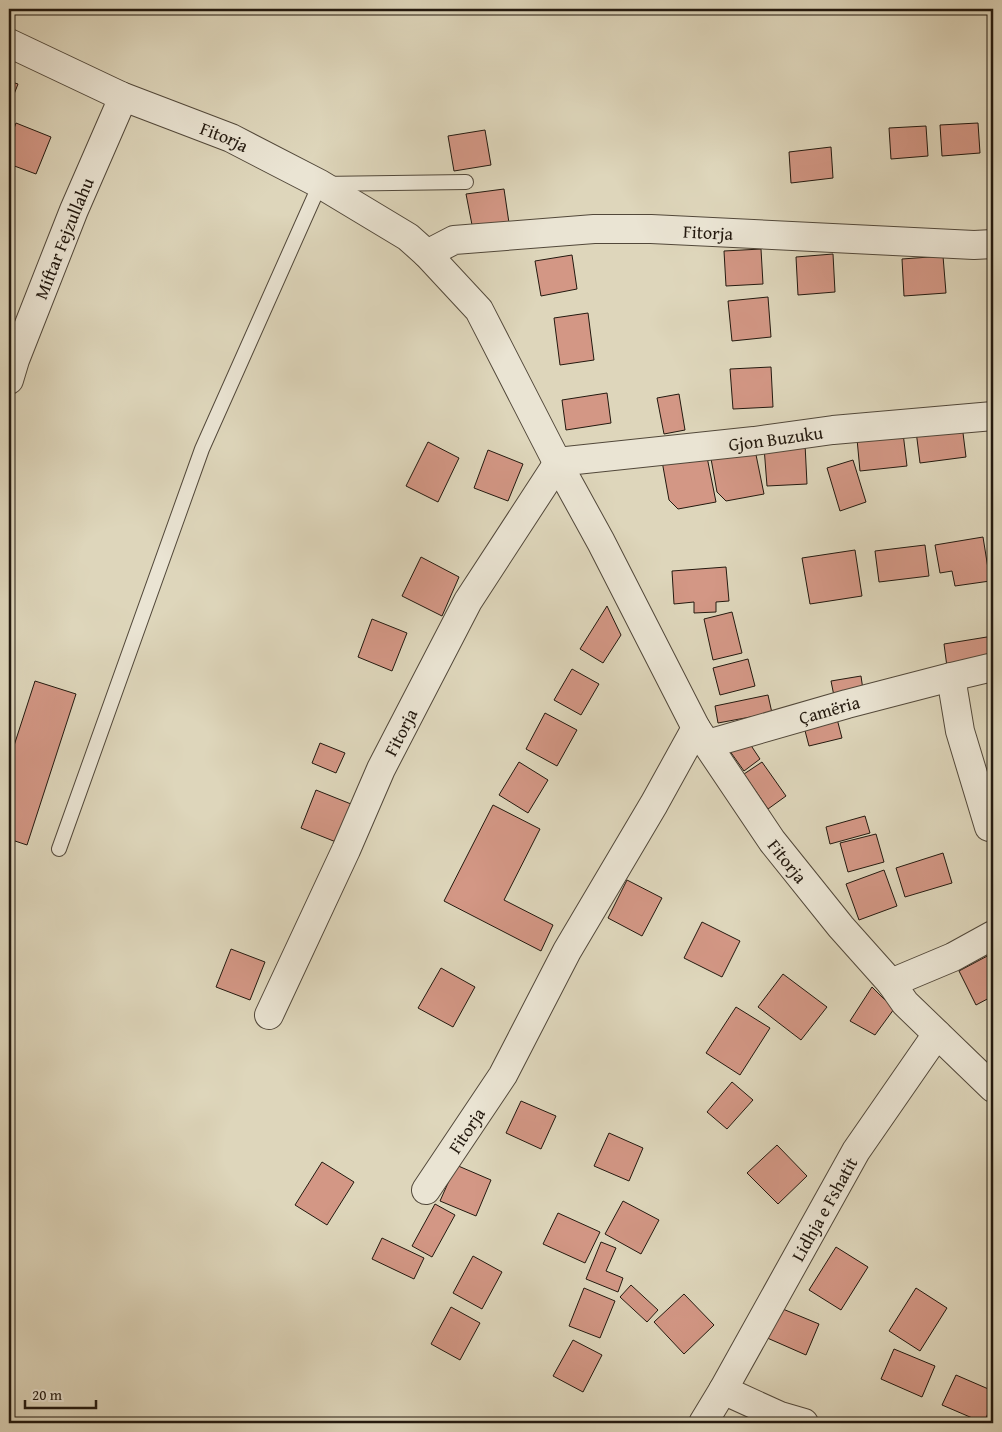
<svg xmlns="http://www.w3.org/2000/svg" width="1002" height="1432" font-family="'Gentium Book Plus',serif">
<rect width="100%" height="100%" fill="#ded6bb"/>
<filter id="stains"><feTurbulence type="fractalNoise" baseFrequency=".004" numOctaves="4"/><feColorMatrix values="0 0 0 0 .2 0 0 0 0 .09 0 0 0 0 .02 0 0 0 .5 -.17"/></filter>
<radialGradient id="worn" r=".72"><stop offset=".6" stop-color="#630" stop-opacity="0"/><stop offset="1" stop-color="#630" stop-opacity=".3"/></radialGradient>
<path fill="#d39785" stroke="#23190f" d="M 9,81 L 18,84 L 9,107 Z
M 16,123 L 51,137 L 36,174 L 9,164 L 9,142 Z
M 978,123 L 980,153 L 942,156 L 940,125 Z
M 926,126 L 928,156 L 891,159 L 889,128 Z
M 485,130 L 491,165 L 454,171 L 448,136 Z
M 831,147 L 833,178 L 791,183 L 789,152 Z
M 504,189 L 509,223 L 473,230 L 466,194 Z
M 761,249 L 763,284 L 726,286 L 724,251 Z
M 833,254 L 835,292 L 798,295 L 796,257 Z
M 572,255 L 577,289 L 541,296 L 535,261 Z
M 943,256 L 946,293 L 904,296 L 902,259 Z
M 768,297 L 771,337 L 732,341 L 728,301 Z
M 588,313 L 594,360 L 560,365 L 554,318 Z
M 771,367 L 773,407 L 733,409 L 730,369 Z
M 607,393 L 611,423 L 566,430 L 562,400 Z
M 679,394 L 685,430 L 664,434 L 657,398 Z
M 962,425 L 966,457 L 920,463 L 916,431 Z
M 903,433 L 907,466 L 860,471 L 857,439 Z
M 428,442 L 459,458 L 438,502 L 406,486 Z
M 805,444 L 807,484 L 767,486 L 764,447 Z
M 754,445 L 764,494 L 726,501 L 717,492 L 710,453 Z
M 488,450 L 523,464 L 508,501 L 474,488 Z
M 706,452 L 716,502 L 678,509 L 669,500 L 662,461 Z
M 853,460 L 866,502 L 840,511 L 827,468 Z
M 983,537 L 990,581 L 955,586 L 952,571 L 940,573 L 935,545 Z
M 925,545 L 929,576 L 879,582 L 875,551 Z
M 855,550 L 862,596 L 810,604 L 802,558 Z
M 421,557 L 459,577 L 442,616 L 402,596 Z
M 726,567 L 729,601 L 716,602 L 716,612 L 694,613 L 694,602 L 674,604 L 672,571 Z
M 607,606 L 621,635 L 603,663 L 580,649 Z
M 732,612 L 742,653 L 713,660 L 704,619 Z
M 372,619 L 407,633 L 392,671 L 358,657 Z
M 993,636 L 993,660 L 947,667 L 944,644 Z
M 748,659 L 755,686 L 720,695 L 713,668 Z
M 572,669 L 599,684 L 581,715 L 554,700 Z
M 861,676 L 863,690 L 834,696 L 831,681 Z
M 35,681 L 76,694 L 27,845 L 9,839 L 9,761 Z
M 768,695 L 772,713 L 718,723 L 715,706 Z
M 545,713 L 577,730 L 557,766 L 526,749 Z
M 836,715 L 842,738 L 809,746 L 803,723 Z
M 744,735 L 760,759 L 744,771 L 727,747 Z
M 320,743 L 345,753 L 336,773 L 312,763 Z
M 519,762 L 548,780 L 528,813 L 499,795 Z
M 762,762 L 786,796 L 768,809 L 744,774 Z
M 316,790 L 351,804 L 336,842 L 301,828 Z
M 493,805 L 540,829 L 504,900 L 553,925 L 541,951 L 444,901 Z
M 865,816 L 870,833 L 830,844 L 826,827 Z
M 876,834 L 884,862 L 848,872 L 840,843 Z
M 943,853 L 952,883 L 905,897 L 896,868 Z
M 884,870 L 897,906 L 859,920 L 846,884 Z
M 627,880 L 662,898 L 642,936 L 608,918 Z
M 702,922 L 740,941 L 722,977 L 684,958 Z
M 231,949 L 265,962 L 250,1000 L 216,987 Z
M 993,953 L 993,996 L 976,1005 L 959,971 Z
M 441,968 L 475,987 L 453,1027 L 418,1008 Z
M 783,974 L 827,1007 L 801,1040 L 758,1007 Z
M 872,987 L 894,1009 L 875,1035 L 850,1021 Z
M 736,1007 L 770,1028 L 740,1075 L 706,1053 Z
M 732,1082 L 753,1100 L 727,1129 L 707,1112 Z
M 521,1101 L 556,1116 L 541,1149 L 506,1133 Z
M 609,1133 L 643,1148 L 629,1181 L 594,1166 Z
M 777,1145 L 807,1176 L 778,1204 L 747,1173 Z
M 322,1162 L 354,1182 L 327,1225 L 295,1205 Z
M 456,1165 L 491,1180 L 476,1216 L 440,1201 Z
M 623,1201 L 659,1220 L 641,1254 L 605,1234 Z
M 435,1204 L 455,1215 L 432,1257 L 412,1246 Z
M 558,1213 L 600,1232 L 585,1263 L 543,1244 Z
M 382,1238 L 424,1258 L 414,1279 L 372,1259 Z
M 601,1242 L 616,1248 L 606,1271 L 623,1278 L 618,1292 L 586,1279 Z
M 836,1247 L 868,1267 L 841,1310 L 809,1290 Z
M 473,1256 L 502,1272 L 482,1309 L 453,1293 Z
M 631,1285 L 658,1310 L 647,1322 L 620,1297 Z
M 584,1288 L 615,1301 L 600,1338 L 569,1326 Z
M 916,1288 L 947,1308 L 920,1351 L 889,1331 Z
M 684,1294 L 714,1325 L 684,1354 L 654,1322 Z
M 451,1307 L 480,1323 L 460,1360 L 431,1344 Z
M 778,1307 L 819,1324 L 806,1355 L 765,1337 Z
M 573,1340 L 602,1355 L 583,1392 L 553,1376 Z
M 894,1349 L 935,1366 L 922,1397 L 881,1379 Z
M 956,1375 L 993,1391 L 993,1401 L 984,1423 L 942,1405 Z"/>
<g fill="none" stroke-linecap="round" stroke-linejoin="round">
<g stroke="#52483a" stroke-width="16">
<path id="lane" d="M 59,849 L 202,449 L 320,184 L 466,182"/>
</g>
<g stroke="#52483a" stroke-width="30">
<g id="street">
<path id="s1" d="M 9,43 L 121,96 L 231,138 L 320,184 L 408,237 L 427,254 L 479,310 L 557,462 L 601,542 L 696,728 L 772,841 L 841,927 L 891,983 L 905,1003 L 993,1088"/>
<path id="s2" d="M 427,254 L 454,240 L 594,229 L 651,229 L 974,245 L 993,244"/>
<path id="s3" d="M 9,380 L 15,360 L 74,210 L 118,109 L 121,96"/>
<path id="s4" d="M 557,462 L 754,441 L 833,430 L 993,416"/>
<path d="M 993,667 L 951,677 L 960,731 L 989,827 L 993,828"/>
<path id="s5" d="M 708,744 L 847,704 L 951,677"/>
<path d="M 891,983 L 953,957 L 993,935"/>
<path id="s6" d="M 269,1015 L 346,850 L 381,769 L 468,601 L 554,469 L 557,462"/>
<path id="s7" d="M 426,1190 L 503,1075 L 567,951 L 654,804 L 696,728"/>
<path d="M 723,1390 L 780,1416 L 804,1423"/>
<path id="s8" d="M 703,1423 L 723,1390 L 856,1151 L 937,1034"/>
</g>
</g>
<use href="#lane" stroke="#eae4d3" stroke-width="14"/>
<use href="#street" stroke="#eae4d3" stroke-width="28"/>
</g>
<g text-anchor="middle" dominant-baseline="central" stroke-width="4" stroke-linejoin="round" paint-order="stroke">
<g font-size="18" fill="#23190f" stroke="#eae4d3">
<text stroke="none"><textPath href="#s1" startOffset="235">Fitorja</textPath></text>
<text stroke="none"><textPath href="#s2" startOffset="285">Fitorja</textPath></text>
<text stroke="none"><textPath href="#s3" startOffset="152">Miftar Fejzullahu</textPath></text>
<text stroke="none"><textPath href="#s4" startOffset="220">Gjon Buzuku</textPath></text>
<text stroke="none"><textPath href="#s5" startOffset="126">Çamëria</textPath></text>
<text stroke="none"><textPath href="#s6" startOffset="312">Fitorja</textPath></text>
<text stroke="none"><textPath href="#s1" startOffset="1179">Fitorja</textPath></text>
<text stroke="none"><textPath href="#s7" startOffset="72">Fitorja</textPath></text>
<text stroke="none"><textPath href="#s8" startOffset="246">Lidhja e Fshatit</textPath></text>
</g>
</g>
<rect width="1002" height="1432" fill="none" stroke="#ded6bb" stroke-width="30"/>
<rect x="10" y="10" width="982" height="1412" fill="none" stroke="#23190f" stroke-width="2.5"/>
<rect x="15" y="15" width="972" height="1402" fill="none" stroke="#23190f"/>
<path d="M25 1400v8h71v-8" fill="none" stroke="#23190f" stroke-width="2.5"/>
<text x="32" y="1400" font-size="15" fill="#23190f" stroke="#eae4d3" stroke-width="4" paint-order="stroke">20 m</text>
<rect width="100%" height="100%" filter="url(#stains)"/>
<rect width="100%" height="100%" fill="url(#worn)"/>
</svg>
